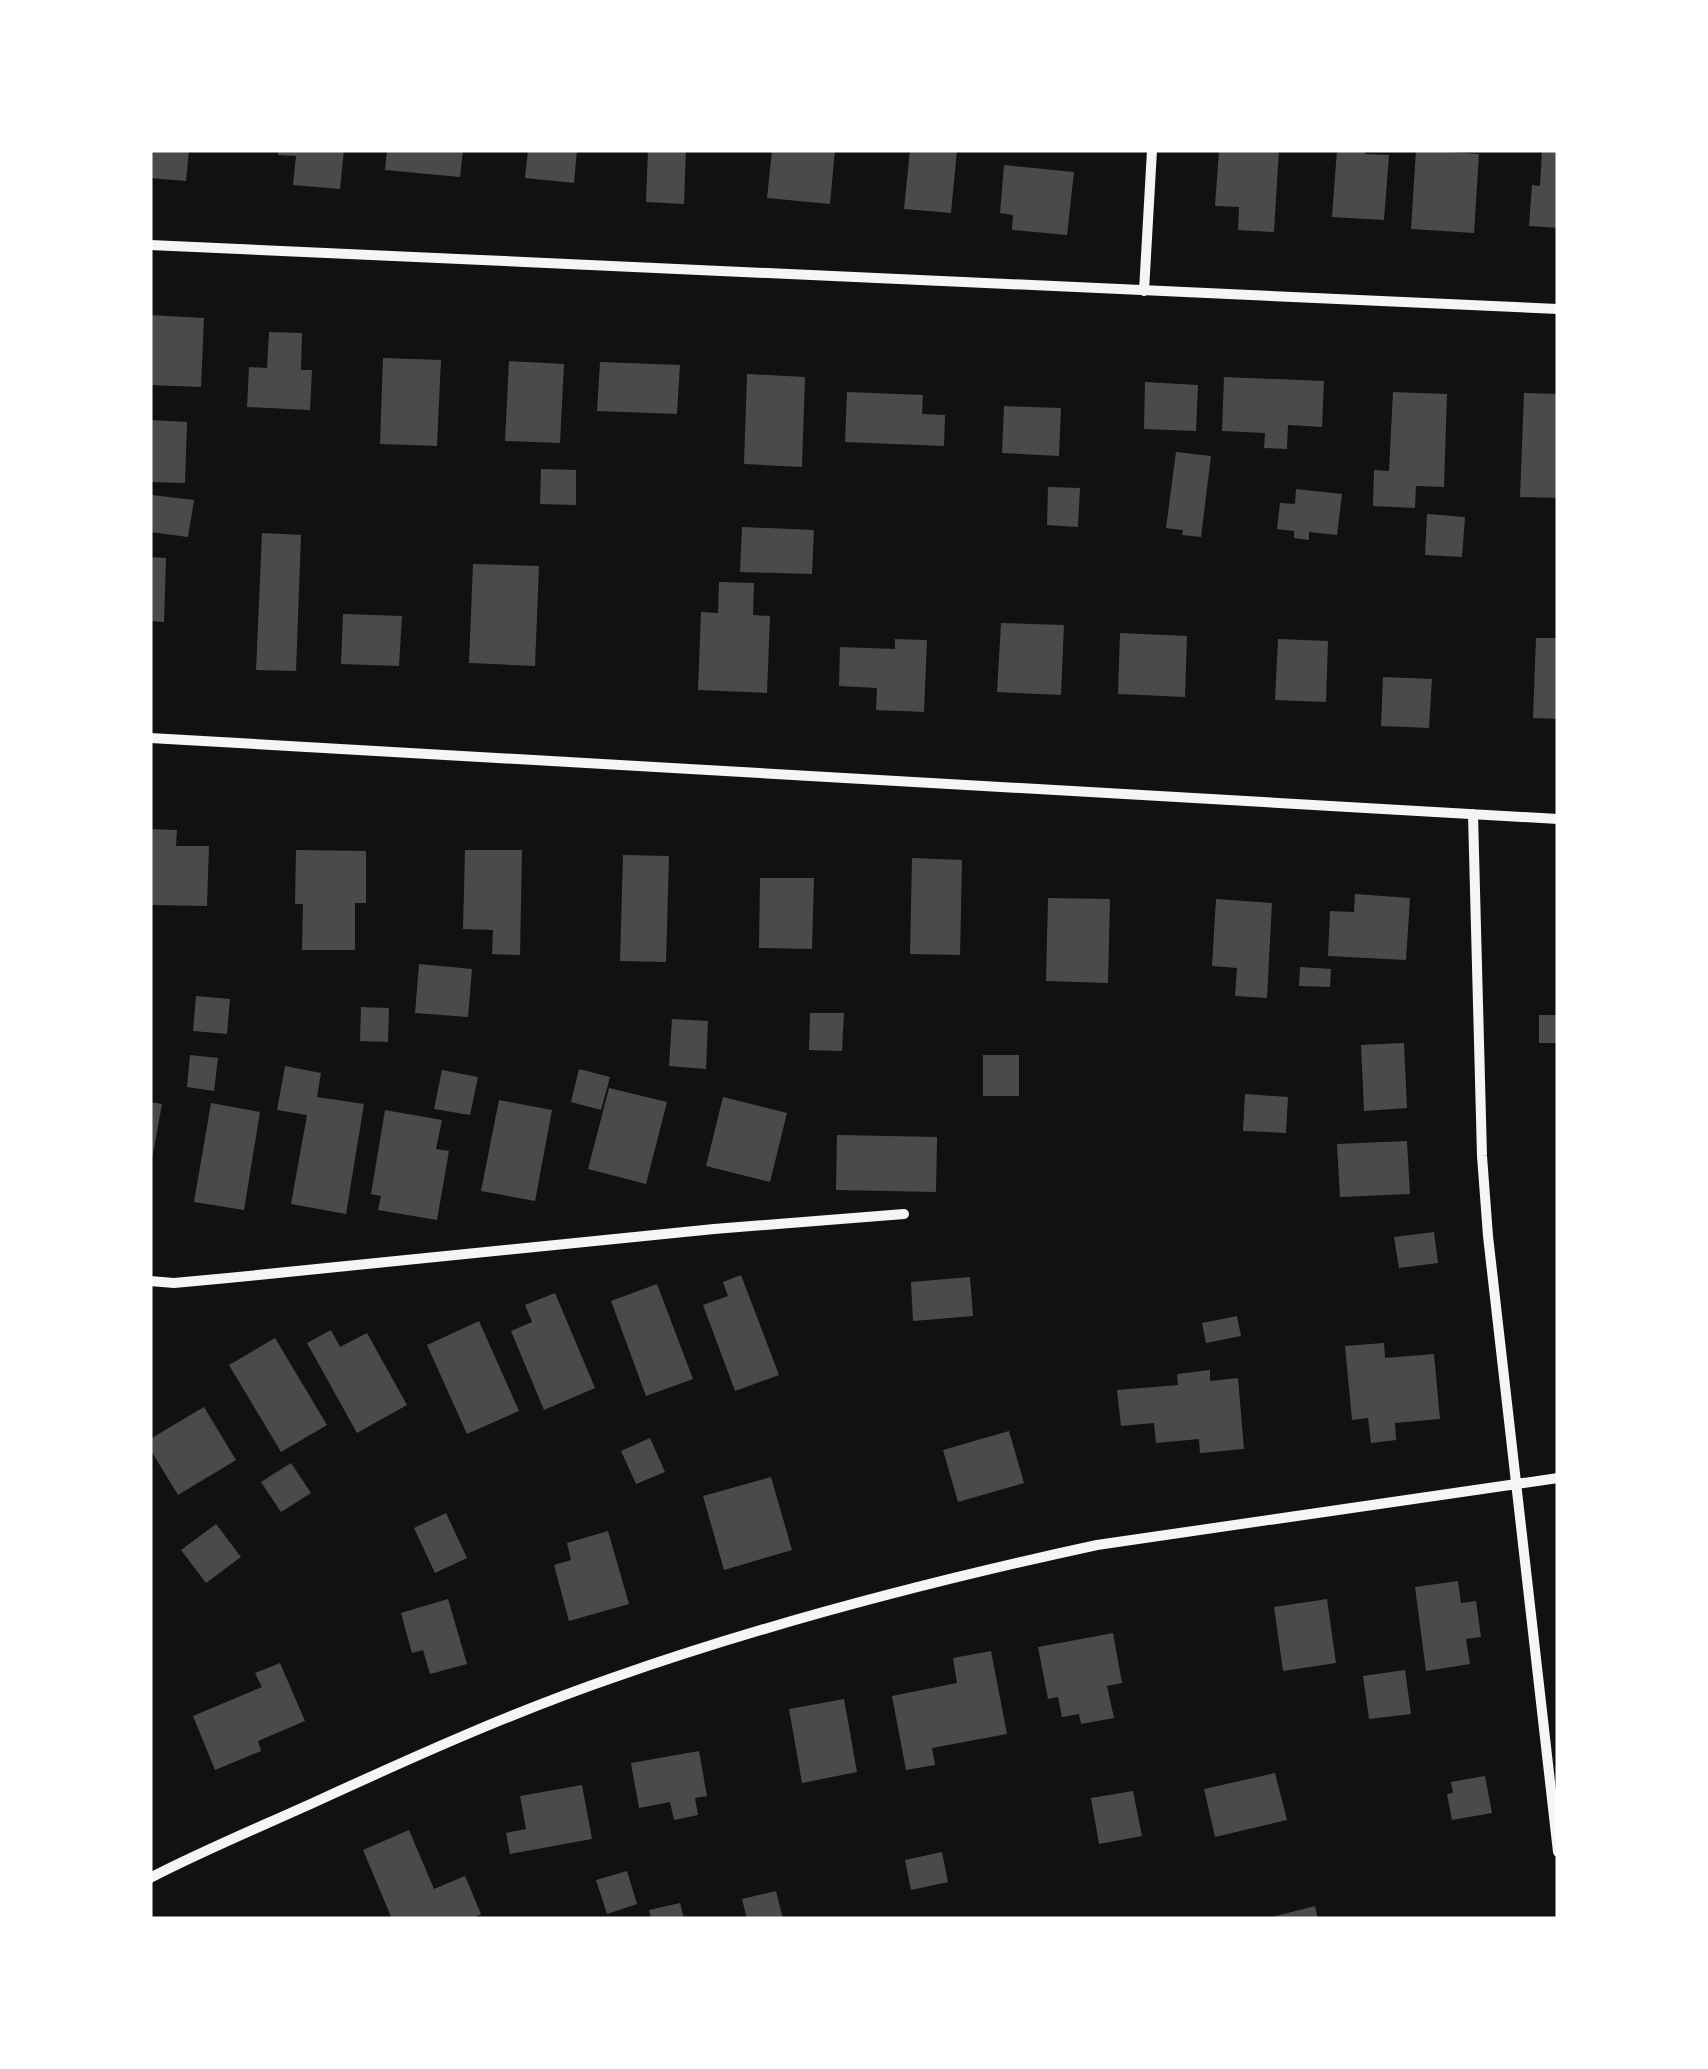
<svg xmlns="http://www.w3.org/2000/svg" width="1708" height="2069" font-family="'Sofia Sans Condensed',sans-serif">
<rect width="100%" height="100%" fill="#111"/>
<path fill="#4a4a4a" d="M 150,150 L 189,150 L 186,181 L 150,178 Z
M 278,150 L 344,150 L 340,189 L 293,185 L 296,156 L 278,155 Z
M 387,150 L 463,150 L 460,177 L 385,170 Z
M 528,150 L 577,150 L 574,183 L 525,178 Z
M 648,150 L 686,150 L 684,204 L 646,202 Z
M 772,150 L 835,150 L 830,204 L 767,198 Z
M 910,150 L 957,150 L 951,213 L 904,209 Z
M 1219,150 L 1279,150 L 1274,232 L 1238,230 L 1239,207 L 1215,206 Z
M 1337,150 L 1365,150 L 1365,154 L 1389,155 L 1384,220 L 1332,217 Z
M 1416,150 L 1479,154 L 1474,233 L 1411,229 Z
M 1542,150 L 1558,150 L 1558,228 L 1529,226 L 1532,185 L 1540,186 Z
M 1004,165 L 1074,172 L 1067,235 L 1012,230 L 1013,215 L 1000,213 Z
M 150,315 L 204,318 L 201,387 L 150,385 Z
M 269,332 L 302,333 L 301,370 L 312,370 L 310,410 L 247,407 L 249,367 L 267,368 Z
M 383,358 L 441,360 L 437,446 L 380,444 Z
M 509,361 L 564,364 L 560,443 L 505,441 Z
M 600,362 L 680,365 L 677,414 L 597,411 Z
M 747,374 L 805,377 L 802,467 L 744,464 Z
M 1224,377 L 1324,381 L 1322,427 L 1288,425 L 1287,449 L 1264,448 L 1265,433 L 1222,431 Z
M 1145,382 L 1198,385 L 1196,431 L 1144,429 Z
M 847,392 L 923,395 L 922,414 L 945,415 L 944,446 L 845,442 Z
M 1393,392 L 1447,394 L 1444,487 L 1416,486 L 1415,508 L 1373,506 L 1374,470 L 1389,471 Z
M 1524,393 L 1558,394 L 1558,498 L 1520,497 Z
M 1004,406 L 1061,408 L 1059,456 L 1002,453 Z
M 150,420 L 187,422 L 185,483 L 150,482 Z
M 1176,452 L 1211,456 L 1201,537 L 1182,535 L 1183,530 L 1166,528 Z
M 541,469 L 576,470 L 576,505 L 540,504 Z
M 1048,487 L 1080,488 L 1078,527 L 1047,525 Z
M 1296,489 L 1342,494 L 1337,535 L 1309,532 L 1309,540 L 1294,538 L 1294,531 L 1277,529 L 1280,503 L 1295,504 Z
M 152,495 L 194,500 L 188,537 L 150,532 Z
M 1427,514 L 1465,517 L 1462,557 L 1425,555 Z
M 742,527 L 814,530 L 812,574 L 740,572 Z
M 262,533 L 301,535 L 296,671 L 256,670 Z
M 150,557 L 166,558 L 164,622 L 150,621 Z
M 473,564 L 539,566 L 535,666 L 469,663 Z
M 719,582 L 754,583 L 753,615 L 770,616 L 767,693 L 698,690 L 701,612 L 718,613 Z
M 343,614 L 402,616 L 399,666 L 341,664 Z
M 1001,623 L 1064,625 L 1061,695 L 997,692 Z
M 1120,633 L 1187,636 L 1185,697 L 1118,694 Z
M 1536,638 L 1558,638 L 1558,719 L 1533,718 Z
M 895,639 L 927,640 L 924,712 L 876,710 L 877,688 L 839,686 L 840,647 L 895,649 Z
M 1278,639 L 1328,641 L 1326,702 L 1275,700 Z
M 1383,677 L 1432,679 L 1429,728 L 1381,726 Z
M 150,829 L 177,830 L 176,846 L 209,846 L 207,906 L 150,905 Z
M 296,850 L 366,851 L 366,903 L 355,903 L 355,950 L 302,950 L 303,904 L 295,904 Z
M 465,850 L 522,850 L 520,955 L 492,954 L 493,930 L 463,929 Z
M 623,855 L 669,856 L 666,962 L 620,961 Z
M 912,858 L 962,860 L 960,955 L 910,954 Z
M 760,878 L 814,878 L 812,949 L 759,948 Z
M 1355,894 L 1410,898 L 1406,960 L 1328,956 L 1330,911 L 1354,912 Z
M 1048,898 L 1110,899 L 1108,983 L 1046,981 Z
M 1216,899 L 1272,903 L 1267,998 L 1235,996 L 1237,968 L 1212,966 Z
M 419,964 L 472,969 L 468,1017 L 415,1013 Z
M 1300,967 L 1331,969 L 1330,987 L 1299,986 Z
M 196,996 L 230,999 L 227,1034 L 193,1031 Z
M 361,1007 L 389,1008 L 388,1042 L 360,1041 Z
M 810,1013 L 844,1013 L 842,1051 L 809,1050 Z
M 1539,1015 L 1558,1015 L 1558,1043 L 1539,1043 Z
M 672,1019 L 708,1021 L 706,1069 L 669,1066 Z
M 1404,1043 L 1407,1108 L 1364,1111 L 1361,1045 Z
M 190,1055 L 218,1058 L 214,1091 L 187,1087 Z
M 983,1055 L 1019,1055 L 1019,1096 L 983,1096 Z
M 285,1066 L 321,1073 L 317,1097 L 364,1104 L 346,1214 L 291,1204 L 307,1115 L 277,1110 Z
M 579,1069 L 610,1077 L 601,1110 L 571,1102 Z
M 442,1070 L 478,1077 L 470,1115 L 434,1109 Z
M 609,1088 L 667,1102 L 646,1184 L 588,1169 Z
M 1245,1094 L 1288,1097 L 1286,1133 L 1243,1131 Z
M 723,1097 L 787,1113 L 770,1182 L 706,1166 Z
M 499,1100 L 552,1110 L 535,1201 L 481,1191 Z
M 150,1102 L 162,1104 L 152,1159 L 150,1159 Z
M 211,1103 L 260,1112 L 244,1210 L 194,1202 Z
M 385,1110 L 442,1120 L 436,1149 L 449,1151 L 437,1220 L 378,1210 L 381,1196 L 371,1194 Z
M 837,1135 L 937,1137 L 936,1192 L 836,1190 Z
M 1407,1141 L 1410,1194 L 1340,1197 L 1337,1144 Z
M 1434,1232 L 1438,1263 L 1399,1268 L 1394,1237 Z
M 741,1275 L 779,1375 L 735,1391 L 703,1305 L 728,1296 L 723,1282 Z
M 970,1277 L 973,1316 L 913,1321 L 911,1282 Z
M 657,1284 L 693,1379 L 646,1396 L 611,1301 Z
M 555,1293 L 595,1388 L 544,1410 L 511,1331 L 532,1322 L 525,1305 Z
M 1237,1316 L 1241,1336 L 1206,1343 L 1202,1323 Z
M 479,1321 L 519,1411 L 467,1434 L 427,1345 Z
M 331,1330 L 340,1347 L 367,1333 L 407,1405 L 357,1433 L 307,1343 Z
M 275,1338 L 327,1425 L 281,1452 L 229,1365 Z
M 1384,1343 L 1385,1358 L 1434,1354 L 1440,1419 L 1395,1423 L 1396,1440 L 1371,1443 L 1368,1418 L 1352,1420 L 1345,1346 Z
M 1210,1370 L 1210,1381 L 1238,1378 L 1244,1449 L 1200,1453 L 1199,1439 L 1156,1443 L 1154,1423 L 1121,1426 L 1117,1390 L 1178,1385 L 1177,1374 Z
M 204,1407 L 236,1460 L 178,1495 L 150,1449 L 150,1439 Z
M 1009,1431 L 1024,1483 L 958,1502 L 943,1450 Z
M 650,1438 L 665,1472 L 636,1484 L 621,1451 Z
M 291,1463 L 311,1493 L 281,1512 L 261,1482 Z
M 771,1477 L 792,1550 L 724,1570 L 703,1496 Z
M 446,1513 L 467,1558 L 435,1573 L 414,1528 Z
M 216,1524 L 241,1557 L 206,1583 L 181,1550 Z
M 608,1531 L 629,1604 L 569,1621 L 554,1565 L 571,1560 L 567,1543 Z
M 1458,1581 L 1461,1603 L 1476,1601 L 1481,1637 L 1466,1639 L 1470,1664 L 1426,1671 L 1415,1587 Z
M 448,1599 L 467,1664 L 430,1674 L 423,1650 L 412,1653 L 401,1613 Z
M 1327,1599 L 1336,1663 L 1283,1671 L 1274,1607 Z
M 1113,1633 L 1122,1683 L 1107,1686 L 1114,1718 L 1081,1724 L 1079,1714 L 1062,1717 L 1058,1697 L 1048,1699 L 1038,1647 Z
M 991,1651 L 1007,1734 L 932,1748 L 935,1765 L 906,1770 L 892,1696 L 957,1683 L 953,1658 Z
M 280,1663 L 305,1721 L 258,1741 L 261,1751 L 215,1770 L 193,1716 L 262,1687 L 255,1673 Z
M 1405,1670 L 1411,1714 L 1369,1719 L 1363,1676 Z
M 844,1699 L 857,1772 L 802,1783 L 789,1709 Z
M 699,1751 L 707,1796 L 695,1798 L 698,1815 L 674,1820 L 670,1802 L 639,1808 L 631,1763 Z
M 1275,1773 L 1287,1820 L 1215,1837 L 1204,1789 Z
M 1485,1776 L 1492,1813 L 1452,1820 L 1447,1794 L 1453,1793 L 1451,1782 Z
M 582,1785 L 592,1839 L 510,1854 L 506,1833 L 526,1829 L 520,1796 Z
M 1133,1791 L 1142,1836 L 1099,1844 L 1091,1798 Z
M 409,1830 L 434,1889 L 465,1876 L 481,1914 L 471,1919 L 392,1919 L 363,1850 Z
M 942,1852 L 948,1882 L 911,1890 L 905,1860 Z
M 627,1871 L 637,1904 L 607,1914 L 596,1880 Z
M 776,1891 L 783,1919 L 747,1919 L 742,1899 Z
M 680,1903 L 684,1919 L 651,1919 L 649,1910 Z
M 1315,1906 L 1318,1919 L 1268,1919 L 1268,1918 Z"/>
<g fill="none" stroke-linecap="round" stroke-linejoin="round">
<path stroke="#f5f5f5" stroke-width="10" d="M 150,245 L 1558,309
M 1144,291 L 1152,150
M 150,738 L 1558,819
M 1473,814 L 1482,1156 L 1488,1236 L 1558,1852
M 150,1281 L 174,1283 L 228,1278 L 714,1229 L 904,1214
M 150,1878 C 204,1850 260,1827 315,1802 C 413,1757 513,1712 615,1677 C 772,1622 935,1580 1097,1545 L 1558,1478"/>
</g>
<rect width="1708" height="2069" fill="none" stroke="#ffffff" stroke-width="305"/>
</svg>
